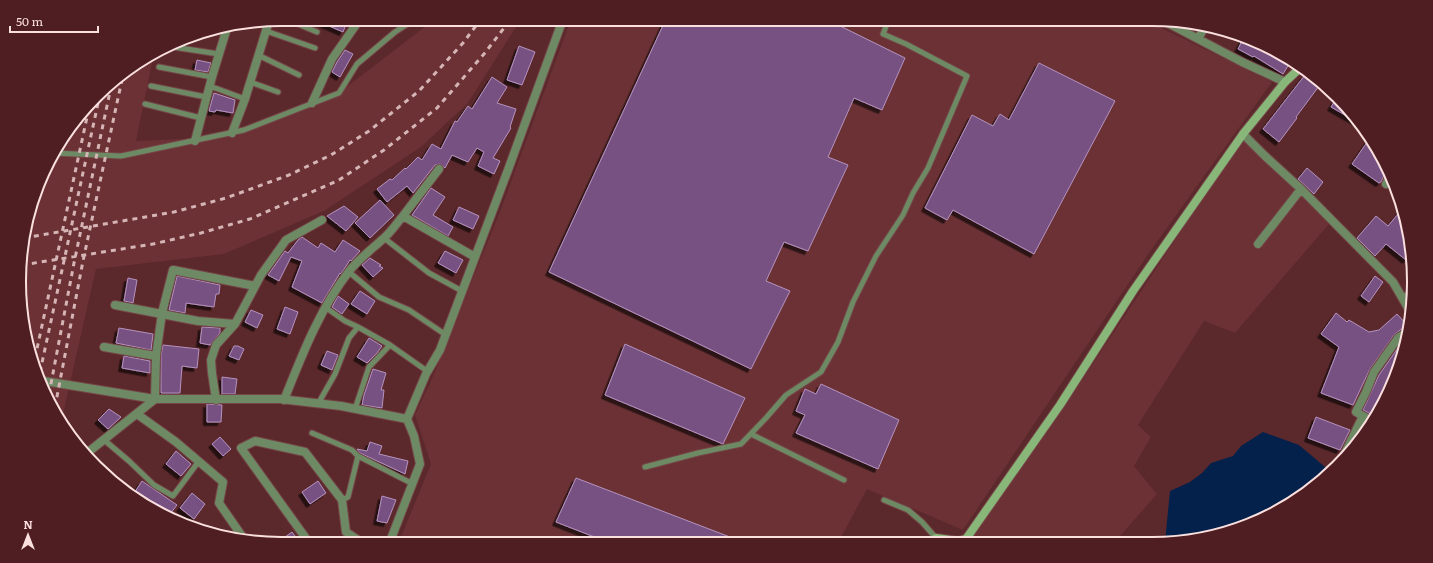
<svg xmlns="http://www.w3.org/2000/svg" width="1433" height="563" font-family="Literata,serif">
<defs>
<filter id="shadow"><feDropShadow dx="-3.5" dy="3.5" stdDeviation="0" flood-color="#0009"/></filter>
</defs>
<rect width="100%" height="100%" fill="#5b282b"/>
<path fill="#6b3134" d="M 435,19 L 521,19 L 468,103 L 421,147 L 324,211 L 224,254 L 96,269 L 61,423 L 24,333 L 21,247 L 54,150 L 109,84 L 153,58 L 136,141 L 205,138 L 281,115 L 349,85 Z
M 571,19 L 1143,19 L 1272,82 L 1149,253 L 963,530 L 867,489 L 838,543 L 398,544 L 431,464 L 415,415 L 434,374 L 499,214 Z
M 1245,139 L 1329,224 L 1235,333 L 1204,321 L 1138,425 L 1151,437 L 1134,466 L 1157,494 L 1115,542 L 969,542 L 1066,404 L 1197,207 Z"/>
<path fill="#04214b" d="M 1263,432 L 1299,445 L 1331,472 L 1325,479 L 1267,517 L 1186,542 L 1165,542 L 1170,491 L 1190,482 L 1202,473 L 1211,463 L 1233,456 L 1241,446 Z"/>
<path fill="#765181" stroke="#b593c0" filter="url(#shadow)" d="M 313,19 L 341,19 L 347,22 L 343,32 Z
M 666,19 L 826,19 L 905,58 L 882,110 L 854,98 L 828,157 L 848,165 L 808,251 L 784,242 L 766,281 L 790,291 L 751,369 L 549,272 Z
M 1244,37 L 1268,46 L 1291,61 L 1283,74 L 1254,56 L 1253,57 L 1238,49 Z
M 519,46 L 535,52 L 522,85 L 507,80 Z
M 345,50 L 353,54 L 340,77 L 332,72 L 337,62 Z
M 197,60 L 211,63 L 208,72 L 195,70 Z
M 1039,63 L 1115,101 L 1034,254 L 953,210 L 947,220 L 925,208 L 972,115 L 993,126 L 1000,114 L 1009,120 Z
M 1305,75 L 1319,86 L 1296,117 L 1297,118 L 1279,142 L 1263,129 Z
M 492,77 L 507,87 L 497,103 L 516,109 L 510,127 L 511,128 L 493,158 L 500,161 L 494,174 L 478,166 L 484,152 L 477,148 L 468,162 L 452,155 L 445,168 L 440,164 L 435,165 L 413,193 L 407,186 L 387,202 L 377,189 L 390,179 L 392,180 L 405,168 L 406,169 L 418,157 L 422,160 L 432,144 L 441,149 L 455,121 L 457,122 L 468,106 L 472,109 Z
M 214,93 L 235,100 L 233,113 L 216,110 L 215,112 L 209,111 Z
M 1337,97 L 1349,109 L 1359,123 L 1331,107 Z
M 1370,138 L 1379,150 L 1388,170 L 1385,173 L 1381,182 L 1379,183 L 1352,164 Z
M 1307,168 L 1323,182 L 1314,194 L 1298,179 Z
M 431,188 L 445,197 L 433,215 L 453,227 L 448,236 L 412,215 Z
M 380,200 L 394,215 L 370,238 L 355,223 Z
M 344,206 L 358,217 L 346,231 L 327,216 Z
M 459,207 L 479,216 L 473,229 L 453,220 Z
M 1403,208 L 1412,252 L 1406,260 L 1386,244 L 1375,256 L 1357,238 L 1376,216 L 1388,226 Z
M 302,237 L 318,248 L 321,243 L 335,252 L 343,240 L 360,251 L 351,261 L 350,260 L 341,274 L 340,273 L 322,303 L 292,287 L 302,261 L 291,257 L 279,281 L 268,275 L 285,251 L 288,253 L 298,240 Z
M 445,251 L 463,260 L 456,273 L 438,263 Z
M 370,258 L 381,265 L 379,266 L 383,268 L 373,277 L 362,265 Z
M 177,276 L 220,285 L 219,294 L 216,294 L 214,307 L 186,303 L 185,313 L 169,310 Z
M 1375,276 L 1383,282 L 1369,302 L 1361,296 Z
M 128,278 L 137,280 L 133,303 L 124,301 Z
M 360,291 L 375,301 L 367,314 L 351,304 Z
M 338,296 L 349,304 L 342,314 L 332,307 Z
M 285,307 L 298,312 L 290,334 L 277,329 Z
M 251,310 L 263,315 L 257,328 L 245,322 Z
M 1336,313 L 1347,322 L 1349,320 L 1369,332 L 1379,330 L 1397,314 L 1408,326 L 1405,326 L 1394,335 L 1370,369 L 1353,405 L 1321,393 L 1339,347 L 1321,334 Z
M 202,327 L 220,328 L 220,333 L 210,345 L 200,343 Z
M 119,328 L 153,334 L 151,350 L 116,343 Z
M 369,338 L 382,346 L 377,353 L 367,363 L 357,357 Z
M 1407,339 L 1405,350 L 1388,387 L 1378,402 L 1381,404 L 1375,416 L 1363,410 L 1379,375 L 1402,342 Z
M 625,344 L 745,398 L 723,444 L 605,395 Z
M 163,345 L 199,349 L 197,368 L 182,366 L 180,393 L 161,393 L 161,356 Z
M 234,346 L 238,346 L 244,349 L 239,360 L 229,356 Z
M 327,351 L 338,355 L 332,370 L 321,365 Z
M 124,356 L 150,361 L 150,373 L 122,368 Z
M 373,369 L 386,373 L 381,390 L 384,390 L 382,408 L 362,405 L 364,395 Z
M 222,377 L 237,379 L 235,394 L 222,394 Z
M 821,384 L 899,420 L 878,469 L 796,433 L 805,415 L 796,411 L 805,389 L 816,394 Z
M 207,404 L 222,405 L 221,422 L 207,422 Z
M 109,409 L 121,417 L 108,429 L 98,420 Z
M 1316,417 L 1350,430 L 1340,450 L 1308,438 Z
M 220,437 L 231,449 L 223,456 L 212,444 Z
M 370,442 L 382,446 L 379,454 L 408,461 L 405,474 L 360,453 L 357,449 L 367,451 Z
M 176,451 L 191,464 L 181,476 L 166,464 Z
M 576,478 L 743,542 L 743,543 L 610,543 L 556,522 Z
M 142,481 L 177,505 L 170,514 L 133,495 Z
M 318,481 L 326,493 L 310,504 L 302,492 Z
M 192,493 L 205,504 L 194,519 L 180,508 Z
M 382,496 L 396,500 L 387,523 L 377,521 Z
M 292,532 L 301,544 L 277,543 Z"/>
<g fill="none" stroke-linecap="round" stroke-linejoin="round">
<g stroke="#754548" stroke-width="7">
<path id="lane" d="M 286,19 L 317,32
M 266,31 L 315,48
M 173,47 L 219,54
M 258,55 L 299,75
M 159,67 L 212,77
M 250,82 L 278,92
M 151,86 L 206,97
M 209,86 L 218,89 L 245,99
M 145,104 L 201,118
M 53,153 L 121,156 L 244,130 L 339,93 L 357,64 L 395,32 L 415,19
M 384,238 L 429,273 L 462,291
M 349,272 L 379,297 L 409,310 L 446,335
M 325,307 L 345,321 L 358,327 L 390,345 L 427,371
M 318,404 L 335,374 L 349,338 L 358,327
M 355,409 L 369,367 L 390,345
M 312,433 L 352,450 L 358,456 L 413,484
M 751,434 L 844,480
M 103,439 L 129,461 L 154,485 L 173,496 L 199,461
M 645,467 L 698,453 L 741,444 L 766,418 L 786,395 L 821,372 L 838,342 L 853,302 L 876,256 L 903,215 L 913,193 L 928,168 L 967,76 L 906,44 L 883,34 L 889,19
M 342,500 L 348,497 L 358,456
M 884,500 L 908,510 L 922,522 L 936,538"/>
</g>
<g stroke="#754548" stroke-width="10">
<path id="street" d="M 1162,20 L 1242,62 L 1285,82
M 1198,39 L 1205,26
M 312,103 L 332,59 L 360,19
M 232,133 L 245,99 L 269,21
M 1243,134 L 1265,156 L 1301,189 L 1393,282 L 1411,313
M 195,141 L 212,77 L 227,28
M 1386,184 L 1390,175
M 403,216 L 439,169
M 1258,244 L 1301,189
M 1404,300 L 1413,290
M 115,305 L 198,321 L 235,324
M 104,347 L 156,356
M 44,381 L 155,399 L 156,356 L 162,313 L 173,270 L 255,286
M 216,400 L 212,373 L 211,360 L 216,345 L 235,324 L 261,275 L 286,240 L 322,220
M 284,400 C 302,355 320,308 350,270 C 360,258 372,249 383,239 C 391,232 397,223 403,216 L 475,257
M 137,414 L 176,442 L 223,482 L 219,503 L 244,539
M 1372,421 L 1356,412 L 1366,392 L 1374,372 L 1398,338 L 1408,331
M 87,453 L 155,399 L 280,399 L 341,406 L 407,419
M 1343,457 L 1363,416
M 310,544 L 241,448 L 255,441 L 305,452 L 342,500 L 346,532 L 364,544
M 389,544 L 420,464 L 414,436 L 407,419 L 426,374 L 440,350 L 508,170 L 563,19"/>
</g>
<g stroke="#754548" stroke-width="10">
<path id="secondary" d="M 930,542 L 936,538 L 958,541 L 966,539 L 1060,405 L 1133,291 L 1243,134 L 1285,82 L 1301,67"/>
</g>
<use href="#lane" stroke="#6d8a64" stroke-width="5"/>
<use href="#street" stroke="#6d8a64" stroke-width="8"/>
<use href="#secondary" stroke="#89b779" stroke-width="8"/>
<path stroke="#d6b5b6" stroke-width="3" stroke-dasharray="5 5" stroke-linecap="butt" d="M 24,238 L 174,212 L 226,198 L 289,175 L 331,155 L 369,131 L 419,91 L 463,43 L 481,19
M 22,265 L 153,244 L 201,233 L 250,219 L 339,180 L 384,150 L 437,108 L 484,54 L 511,19
M 35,358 L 89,108
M 40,372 L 100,94
M 49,394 L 74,263 L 112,82
M 55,407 L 83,261 L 123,75"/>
</g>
<path d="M0 0H1433V563H0ZM281 26H1152A255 255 0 0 1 1407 281V282A255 255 0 0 1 1152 537H281A255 255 0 0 1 26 282V281A255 255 0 0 1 281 26Z" fill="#4f1e22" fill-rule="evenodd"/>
<path fill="none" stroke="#fbe0e0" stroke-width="2" d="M281 26H1152A255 255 0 0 1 1407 281V282A255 255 0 0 1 1152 537H281A255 255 0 0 1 26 282V281A255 255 0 0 1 281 26Z"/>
<g transform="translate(28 535)" stroke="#4f1e22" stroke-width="3" paint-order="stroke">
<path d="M0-3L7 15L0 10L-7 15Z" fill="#fbe0e0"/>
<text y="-6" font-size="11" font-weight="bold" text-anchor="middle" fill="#fbe0e0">N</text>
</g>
<path d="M10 26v6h88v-6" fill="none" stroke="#fbe0e0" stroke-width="2"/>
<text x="16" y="26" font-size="12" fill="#fbe0e0" stroke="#4f1e22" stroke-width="3" paint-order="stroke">50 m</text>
</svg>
